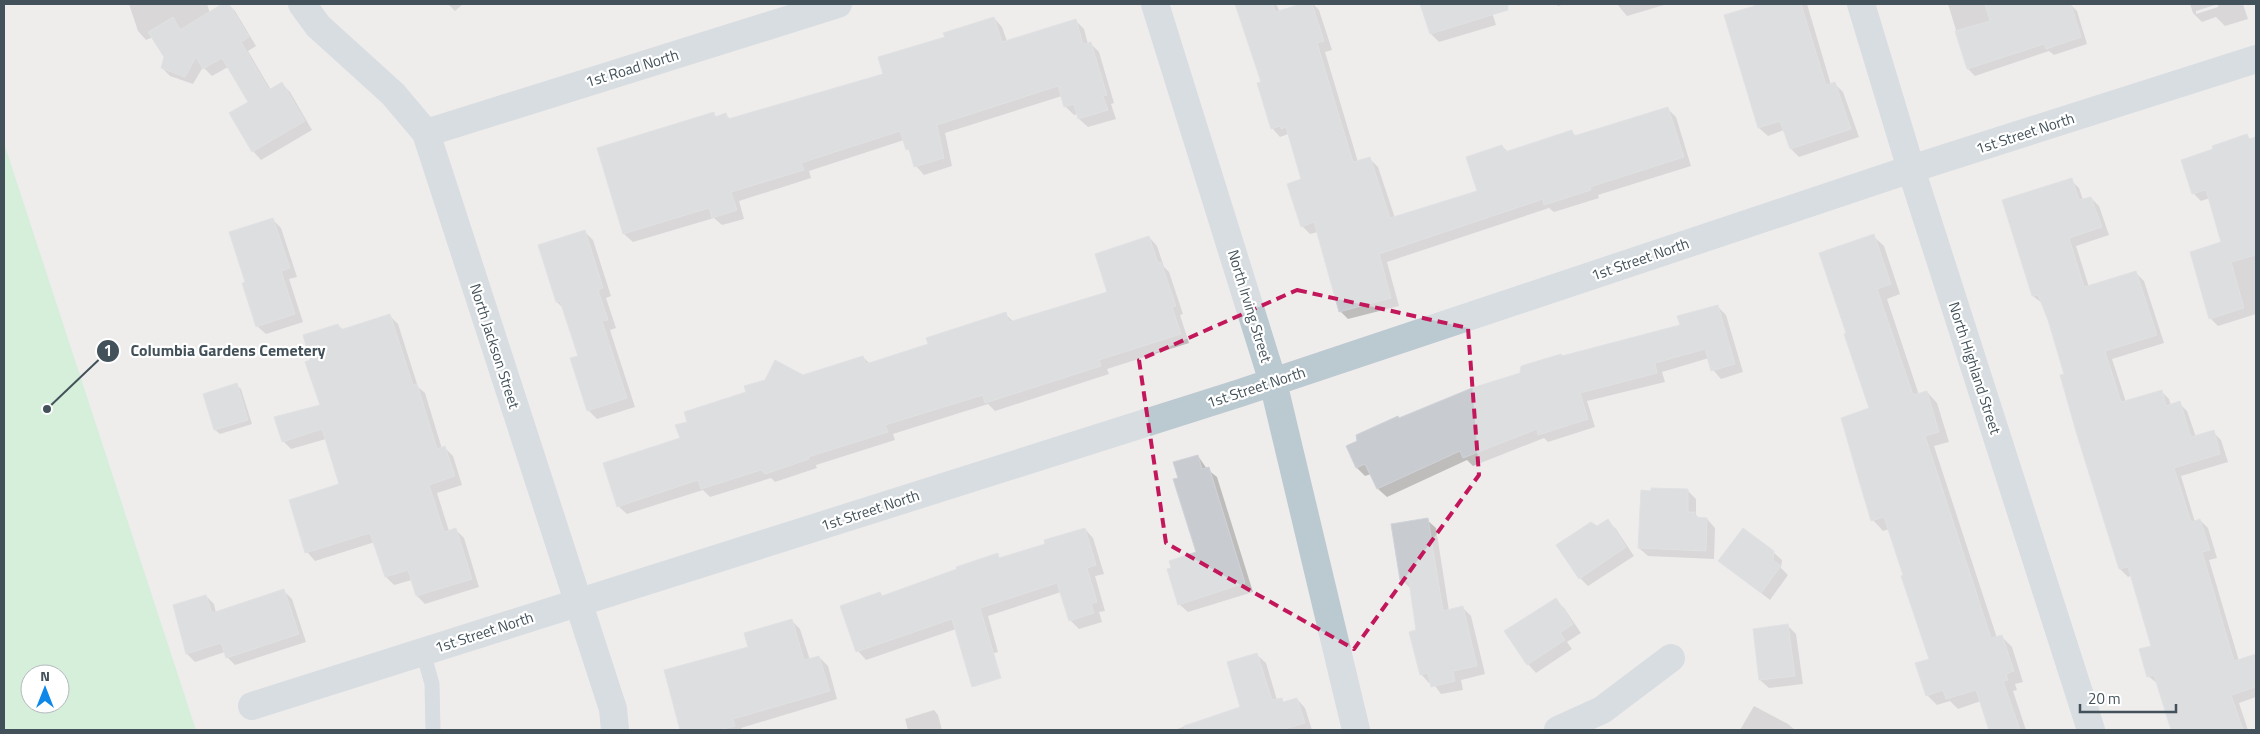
<svg xmlns="http://www.w3.org/2000/svg" width="2260" height="734" font-family="'Titillium Web',sans-serif">
<rect width="100%" height="100%" fill="#efecec"/>
<path fill="#b6f1c5" fill-rule="evenodd" d="M 4,143 L 196,730 L 4,730 ZM 30,674 L 60,674 L 60,704 L 30,704 Z"/>
<path fill="#0003" fill-rule="evenodd" d="M 129,4 L 207,4 L 210,13 L 228,4 L 235,11 L 256,46 L 248,51 L 271,90 L 282,84 L 290,92 L 312,130 L 261,160 L 253,151 L 249,102 L 228,67 L 212,76 L 203,67 L 193,84 L 170,76 L 162,68 L 165,57 L 153,37 L 146,40 L 138,31 Z
M 448,4 L 463,4 L 455,11 Z
M 1251,4 L 1276,4 L 1280,12 L 1305,4 L 1313,4 L 1319,10 L 1332,50 L 1325,52 L 1358,162 L 1369,158 L 1378,167 L 1395,218 L 1478,192 L 1502,146 L 1508,152 L 1572,132 L 1577,137 L 1667,108 L 1676,117 L 1691,166 L 1598,195 L 1599,198 L 1554,212 L 1549,208 L 1387,262 L 1399,306 L 1348,319 L 1340,311 L 1318,232 L 1310,234 L 1302,226 L 1303,180 L 1288,134 L 1280,137 L 1272,128 L 1262,83 L 1238,8 Z
M 1422,4 L 1509,4 L 1491,9 L 1496,25 L 1439,42 L 1431,34 Z
M 1555,4 L 1565,4 L 1558,6 Z
M 1617,4 L 1663,4 L 1664,5 L 1627,16 Z
M 1754,4 L 1807,4 L 1831,85 L 1835,84 L 1843,92 L 1859,137 L 1799,157 L 1791,149 L 1784,130 L 1768,136 L 1759,128 L 1726,16 L 1755,7 Z
M 1948,4 L 2019,4 L 2023,19 L 2070,4 L 2077,11 L 2087,44 L 2054,55 L 2049,51 L 1975,76 L 1968,69 Z
M 2190,4 L 2243,4 L 2248,19 L 2225,26 L 2216,17 L 2202,22 L 2193,13 ZM 2218,4 L 2218,7 L 2196,14 L 2196,11 Z
M 994,18 L 1002,27 L 1007,41 L 1075,20 L 1084,29 L 1088,44 L 1090,43 L 1099,52 L 1114,103 L 1111,104 L 1116,119 L 1088,127 L 1079,119 L 1078,114 L 1074,115 L 1065,106 L 1062,96 L 945,133 L 952,166 L 924,175 L 916,166 L 904,140 L 809,171 L 811,178 L 739,201 L 744,219 L 722,225 L 714,218 L 633,242 L 624,234 L 599,149 L 714,114 L 718,118 L 726,115 L 731,120 L 885,75 L 946,38 Z
M 2247,136 L 2251,140 L 2256,138 L 2256,314 L 2218,326 L 2210,318 L 2223,243 L 2210,198 L 2201,201 L 2193,193 L 2214,150 Z
M 2071,180 L 2079,188 L 2083,200 L 2091,198 L 2099,206 L 2109,235 L 2076,246 L 2089,287 L 2136,273 L 2144,281 L 2164,343 L 2112,359 L 2126,402 L 2161,391 L 2169,399 L 2171,405 L 2179,403 L 2187,411 L 2196,437 L 2213,432 L 2221,440 L 2228,462 L 2181,476 L 2195,522 L 2200,520 L 2208,528 L 2217,558 L 2209,560 L 2239,661 L 2256,656 L 2256,697 L 2239,703 L 2248,730 L 2173,730 L 2158,684 L 2148,676 L 2153,647 L 2132,575 L 2128,577 L 2120,569 L 2066,375 L 2043,304 L 2033,296 L 2004,201 Z
M 272,219 L 281,228 L 297,277 L 289,279 L 303,322 L 266,334 L 257,326 L 247,283 Z
M 584,231 L 593,240 L 611,296 L 606,298 L 616,328 L 610,330 L 635,407 L 597,419 L 588,410 L 579,357 L 564,309 L 557,302 Z
M 1873,236 L 1884,246 L 1900,294 L 1887,299 L 1919,395 L 1927,392 L 1937,403 L 1949,442 L 1934,446 L 1997,638 L 2001,636 L 2012,647 L 2023,682 L 2015,684 L 2017,690 L 2013,691 L 2026,730 L 1991,730 L 1981,701 L 1958,709 L 1950,701 L 1937,705 L 1927,695 L 1930,660 L 1905,576 L 1889,529 L 1883,531 L 1873,520 L 1870,409 Z
M 1149,237 L 1157,246 L 1164,267 L 1169,272 L 1183,314 L 1180,315 L 1189,343 L 1107,369 L 1109,374 L 995,411 L 988,404 L 893,434 L 895,440 L 816,465 L 817,468 L 775,482 L 771,478 L 710,497 L 703,490 L 627,514 L 618,506 L 681,439 L 688,423 L 802,376 L 863,357 L 870,364 L 930,345 L 1005,314 L 1014,322 L 1109,293 Z
M 1717,306 L 1726,315 L 1743,372 L 1721,379 L 1713,370 L 1709,358 L 1662,372 L 1665,382 L 1587,401 L 1595,427 L 1548,442 L 1544,438 L 1473,466 L 1467,460 L 1387,497 L 1378,489 L 1371,474 L 1365,476 L 1357,468 L 1347,447 L 1399,419 L 1521,374 L 1562,357 L 1682,326 Z
M 390,316 L 398,324 L 418,387 L 425,393 L 442,449 L 445,448 L 453,456 L 462,485 L 437,493 L 449,531 L 455,529 L 464,538 L 479,587 L 425,604 L 417,596 L 412,580 L 394,585 L 386,577 L 375,542 L 315,561 L 307,552 L 340,485 L 326,439 L 291,449 L 283,441 L 321,405 L 312,361 L 338,325 L 343,330 Z
M 236,385 L 241,389 L 252,424 L 220,434 L 215,430 L 204,395 Z
M 1198,456 L 1207,469 L 1217,477 L 1253,592 L 1188,612 L 1179,604 L 1198,553 L 1179,478 Z
M 1688,491 L 1696,499 L 1696,515 L 1700,519 L 1707,519 L 1715,528 L 1714,559 L 1648,556 L 1639,548 Z
M 1427,520 L 1436,528 L 1449,611 L 1463,608 L 1471,616 L 1485,674 L 1461,680 L 1463,690 L 1441,694 L 1432,682 L 1429,683 L 1421,674 L 1418,631 L 1410,588 L 1401,579 Z
M 1608,521 L 1616,529 L 1634,556 L 1588,586 L 1580,578 L 1597,527 Z
M 1085,529 L 1093,538 L 1104,574 L 1095,576 L 1105,611 L 1099,612 L 1102,622 L 1079,629 L 1070,620 L 1061,592 L 988,616 L 998,652 L 971,660 L 956,629 L 866,660 L 858,651 L 883,597 L 997,555 L 1001,559 L 1046,544 Z
M 1773,552 L 1782,560 L 1781,568 L 1788,575 L 1770,600 L 1720,561 Z
M 284,591 L 292,599 L 306,642 L 235,665 L 227,657 L 225,652 L 195,662 L 187,654 L 174,606 L 206,596 L 214,604 L 216,613 Z
M 1556,600 L 1564,608 L 1581,633 L 1567,642 L 1572,649 L 1536,673 L 1528,664 Z
M 792,621 L 800,629 L 810,660 L 819,657 L 828,666 L 837,699 L 741,728 L 742,730 L 682,730 L 665,671 L 749,648 Z
M 1788,626 L 1796,634 L 1803,684 L 1769,688 L 1760,680 Z
M 1257,655 L 1266,663 L 1277,700 L 1281,699 L 1285,703 L 1297,699 L 1305,708 L 1312,730 L 1174,730 L 1242,708 Z
M 1754,706 L 1788,724 L 1795,730 L 1740,730 Z
M 934,710 L 938,715 L 942,730 L 908,730 L 905,719 Z"/>
<path fill="#c8ccd1" stroke="#cfd3d8" d="M 222,4 L 229,4 L 249,37 L 241,42 L 269,90 L 282,82 L 305,121 L 252,152 L 229,113 L 248,102 L 222,58 L 203,69 L 196,57 L 185,77 L 161,68 L 164,57 L 148,32 L 173,17 L 180,30 Z
M 1235,4 L 1273,4 L 1275,12 L 1301,4 L 1312,4 L 1324,41 L 1317,43 L 1353,162 L 1370,157 L 1390,218 L 1477,191 L 1466,157 L 1502,145 L 1505,152 L 1572,130 L 1574,136 L 1668,107 L 1684,157 L 1590,187 L 1591,190 L 1544,205 L 1543,199 L 1379,254 L 1391,298 L 1339,312 L 1314,222 L 1301,227 L 1287,184 L 1301,179 L 1286,127 L 1281,129 L 1280,126 L 1271,129 L 1257,83 L 1261,82 Z
M 1420,4 L 1508,4 L 1508,10 L 1430,34 Z
M 1761,4 L 1801,4 L 1826,85 L 1835,82 L 1851,129 L 1790,149 L 1780,121 L 1758,128 L 1724,15 Z
M 1985,4 L 2071,4 L 2081,37 L 2046,49 L 2044,44 L 1967,69 L 1955,31 L 1990,21 Z
M 994,17 L 1002,42 L 1076,19 L 1083,44 L 1091,42 L 1107,95 L 1103,96 L 1108,110 L 1078,119 L 1074,104 L 1064,107 L 1058,86 L 937,125 L 944,158 L 914,167 L 909,149 L 906,150 L 900,131 L 801,163 L 804,170 L 731,192 L 737,210 L 712,218 L 709,208 L 623,234 L 597,148 L 714,112 L 715,117 L 726,113 L 728,119 L 883,74 L 878,57 L 945,37 L 943,33 Z
M 2247,134 L 2249,139 L 2256,137 L 2256,255 L 2231,262 L 2244,308 L 2209,319 L 2190,252 L 2221,242 L 2206,190 L 2192,194 L 2181,160 L 2213,149 L 2212,146 Z
M 2072,178 L 2079,200 L 2091,197 L 2102,227 L 2069,238 L 2084,287 L 2136,271 L 2157,335 L 2105,351 L 2121,402 L 2162,390 L 2166,406 L 2180,401 L 2191,437 L 2214,430 L 2220,454 L 2174,468 L 2191,522 L 2200,519 L 2210,550 L 2202,552 L 2234,661 L 2256,654 L 2256,687 L 2231,695 L 2243,730 L 2171,730 L 2154,675 L 2147,677 L 2139,649 L 2151,646 L 2128,567 L 2119,569 L 2077,435 L 2060,375 L 2064,374 L 2048,320 L 2038,295 L 2032,296 L 2002,200 Z
M 273,218 L 290,268 L 281,271 L 295,314 L 256,327 L 242,283 L 245,282 L 229,232 Z
M 585,230 L 603,288 L 598,290 L 608,320 L 602,321 L 627,398 L 587,411 L 570,358 L 578,356 L 560,301 L 556,302 L 538,245 Z
M 1874,234 L 1891,284 L 1877,289 L 1913,395 L 1927,391 L 1939,432 L 1925,436 L 1991,638 L 2002,635 L 2014,671 L 2006,674 L 2008,680 L 2003,681 L 2020,730 L 1989,730 L 1976,690 L 1946,699 L 1943,690 L 1926,696 L 1915,663 L 1929,659 L 1901,576 L 1903,575 L 1884,517 L 1871,521 L 1860,484 L 1841,418 L 1869,408 L 1844,334 L 1846,333 L 1819,253 Z
M 1149,236 L 1158,263 L 1161,262 L 1176,306 L 1172,307 L 1181,334 L 1099,360 L 1101,366 L 985,403 L 983,395 L 885,425 L 888,432 L 808,457 L 809,459 L 765,474 L 761,470 L 701,489 L 698,480 L 617,507 L 603,463 L 680,438 L 675,425 L 687,422 L 684,412 L 746,392 L 744,386 L 765,380 L 775,360 L 803,375 L 863,356 L 866,364 L 928,344 L 926,338 L 1006,312 L 1009,322 L 1107,292 L 1095,254 Z
M 1718,305 L 1735,364 L 1711,371 L 1705,349 L 1655,363 L 1657,373 L 1580,393 L 1588,419 L 1538,435 L 1537,429 L 1463,458 L 1460,451 L 1377,489 L 1365,464 L 1356,468 L 1346,446 L 1357,441 L 1356,435 L 1398,416 L 1399,418 L 1472,388 L 1520,373 L 1521,366 L 1561,354 L 1562,356 L 1680,325 L 1677,316 Z
M 390,314 L 413,385 L 417,384 L 437,449 L 445,446 L 455,476 L 429,485 L 444,532 L 456,528 L 472,579 L 416,596 L 408,570 L 385,577 L 370,533 L 305,553 L 289,500 L 339,484 L 322,429 L 282,442 L 274,417 L 320,405 L 305,362 L 310,360 L 303,335 L 338,324 L 340,330 Z
M 237,383 L 248,420 L 214,430 L 203,394 Z
M 1198,455 L 1202,469 L 1209,467 L 1245,583 L 1178,605 L 1167,569 L 1171,568 L 1169,561 L 1196,552 L 1173,479 L 1178,478 L 1173,462 Z
M 1651,488 L 1688,489 L 1688,512 L 1695,512 L 1695,517 L 1707,518 L 1706,551 L 1638,548 L 1641,490 L 1651,491 Z
M 1428,518 L 1443,611 L 1463,606 L 1477,666 L 1453,671 L 1455,681 L 1431,687 L 1428,673 L 1420,675 L 1409,632 L 1416,630 L 1409,581 L 1400,580 L 1391,524 Z
M 1608,519 L 1626,547 L 1579,579 L 1556,545 L 1591,522 L 1597,526 Z
M 1085,528 L 1096,565 L 1087,568 L 1097,602 L 1091,604 L 1094,613 L 1069,621 L 1057,583 L 980,608 L 1001,678 L 972,687 L 952,619 L 856,652 L 840,606 L 880,592 L 882,596 L 957,569 L 956,567 L 998,553 L 999,558 L 1045,544 L 1044,540 Z
M 1743,528 L 1774,551 L 1773,560 L 1781,566 L 1761,593 L 1718,561 Z
M 284,589 L 299,634 L 226,658 L 221,643 L 186,654 L 173,605 L 206,595 L 212,613 Z
M 1556,598 L 1573,624 L 1560,633 L 1565,640 L 1527,665 L 1504,631 Z
M 792,619 L 804,660 L 819,656 L 830,691 L 733,719 L 735,726 L 719,730 L 680,730 L 664,670 L 748,647 L 744,633 Z
M 1788,624 L 1795,676 L 1759,680 L 1753,629 Z
M 1257,653 L 1272,700 L 1282,698 L 1283,702 L 1297,698 L 1305,723 L 1281,730 L 1185,730 L 1184,726 L 1240,707 L 1227,662 Z"/>
<g fill="none" stroke-linecap="round" stroke-linejoin="round">
<path stroke="#bbc9d0" stroke-width="15" d="M 423,652 L 432,684 L 433,730"/>
<path stroke="#bbc9d0" stroke-width="28" d="M 302,4 L 318,26 L 393,94 L 426,133 L 613,709 L 615,730
M 1155,4 L 1273,382 L 1356,730
M 1861,4 L 1911,169 L 2091,730
M 426,133 L 838,4
M 252,706 L 1240,393 L 1911,169 L 2256,59
M 1558,730 L 1602,710 L 1671,658"/>
</g>
<path d="M0 0H2260V734H0ZM 1297,290 L 1468,328 L 1479,475 L 1354,649 L 1166,543 L 1139,360 Z" fill="#efecec" fill-opacity=".55" fill-rule="evenodd"/>
<path fill="none" stroke="#c2185b" stroke-width="4" stroke-dasharray="10 6" stroke-linejoin="round" d="M 1297,290 L 1468,328 L 1479,475 L 1354,649 L 1166,543 L 1139,360 Z"/>
<g text-anchor="middle" dominant-baseline="central" stroke-width="4.5" stroke-linejoin="round" paint-order="stroke">
<g font-size="15" fill="#43525a" stroke="#fff">
<text transform="translate(632 68) rotate(-17)">1st Road North</text>
<text transform="translate(2025 133) rotate(-18)">1st Street North</text>
<text transform="translate(1640 259) rotate(-19)">1st Street North</text>
<text transform="translate(1250 306) rotate(73)">North Irving Street</text>
<text transform="translate(495 346) rotate(72)">North Jackson Street</text>
<text transform="translate(1975 368) rotate(72)">North Highland Street</text>
<text transform="translate(1256 387) rotate(-18)">1st Street North</text>
<text transform="translate(870 510) rotate(-18)">1st Street North</text>
<text transform="translate(484 632) rotate(-18)">1st Street North</text>
</g>
</g>
<path fill="none" stroke="#43525a" stroke-width="2" d="M47 409L108 351"/>
<g fill="#43525a" stroke="#fff" stroke-width="2">
<circle cx="47" cy="409" r="5"/>
<circle cx="108" cy="351" r="12"/>
</g>
<g font-size="15" text-anchor="middle" font-weight="bold" fill="#fff">
<text x="108" y="356">1</text>
</g>
<g font-size="16" text-anchor="middle" font-weight="bold" fill="#43525a" stroke="#fff" stroke-width="4.5" stroke-linejoin="round" paint-order="stroke">
<text x="228" y="356">Columbia Gardens Cemetery</text>
</g>
<rect width="2260" height="734" fill="none" stroke="#43525a" stroke-width="10"/>
<g transform="translate(45 689)"><circle r="24" fill="#ffffff" stroke="#b4babd"/>
<path d="M0-4L9 19L0 12L-9 19Z" fill="#0d87e8"/>
<text y="-8" font-size="14" font-weight="bold" text-anchor="middle" fill="#43525a">N</text>
</g>
<path d="M2080 704v8h96v-8" fill="none" stroke="#43525a" stroke-width="2.5"/>
<text x="2088" y="704" font-size="15" fill="#43525a" stroke="#ffffff" stroke-width="4" paint-order="stroke">20 m</text>
</svg>
